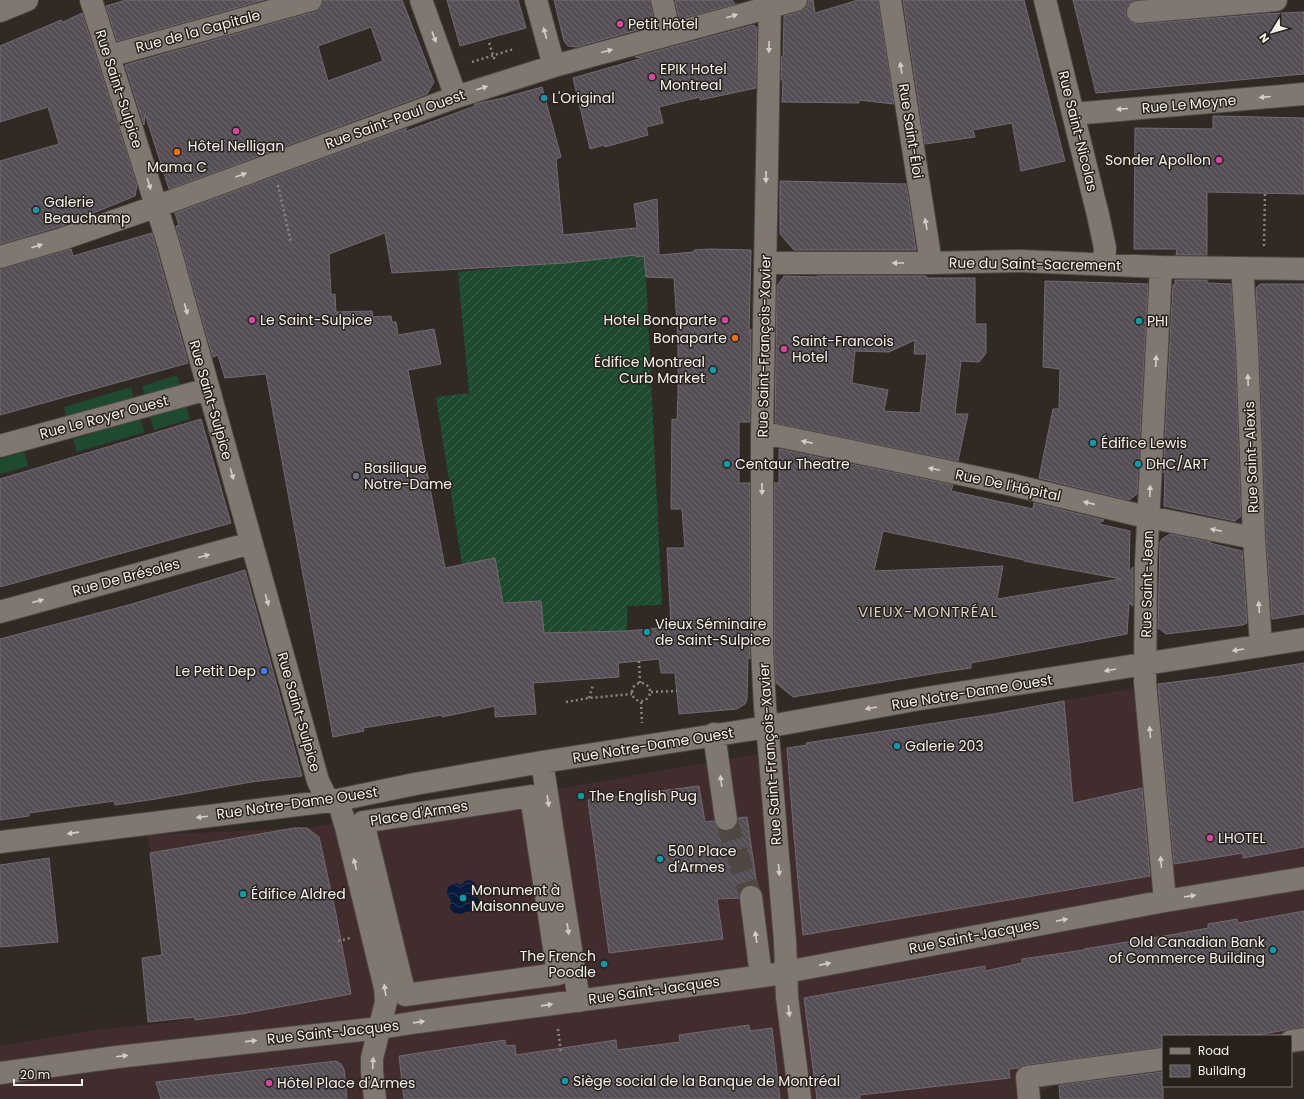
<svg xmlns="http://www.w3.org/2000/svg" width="1304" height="1099" font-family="Poppins,sans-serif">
<defs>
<pattern id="garden-furrows" width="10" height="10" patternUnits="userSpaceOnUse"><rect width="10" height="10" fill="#1e4a30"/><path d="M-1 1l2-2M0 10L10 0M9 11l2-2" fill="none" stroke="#3f654e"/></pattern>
<pattern id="water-waves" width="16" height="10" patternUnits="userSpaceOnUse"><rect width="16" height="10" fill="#061a3e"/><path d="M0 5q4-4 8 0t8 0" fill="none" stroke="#2b3c5a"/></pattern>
<pattern id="building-back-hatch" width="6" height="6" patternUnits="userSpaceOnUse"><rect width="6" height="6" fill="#564e55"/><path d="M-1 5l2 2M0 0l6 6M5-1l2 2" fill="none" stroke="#6f686e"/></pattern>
</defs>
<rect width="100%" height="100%" fill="#312a24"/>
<path fill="#412d2d" d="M 1304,663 L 1304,1053 L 1291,1054 L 1291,1036 L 1163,1036 L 1163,1071 L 1059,1084 L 1017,1099 L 0,1099 L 0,1046 L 96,1030 L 184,1021 L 147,835 L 307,828 L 574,786 L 1158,684 L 1222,676 Z"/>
<path fill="#1e4a30" d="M 177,375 L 181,388 L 146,399 L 142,386 Z
M 131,387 L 135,401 L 67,421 L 64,407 Z
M 186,406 L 190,419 L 154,430 L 150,417 Z
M 140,419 L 145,432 L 77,452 L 73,439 Z
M 24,452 L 28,466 L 0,474 L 0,459 Z"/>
<path fill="url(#garden-furrows)" d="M 636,255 L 636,257 L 644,256 L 646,277 L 662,605 L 627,606 L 627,631 L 544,633 L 541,601 L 503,603 L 495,559 L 462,564 L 436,397 L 469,393 L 458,272 Z"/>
<path fill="url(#water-waves)" d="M 470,880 L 475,883 L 478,887 C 478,889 477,891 477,893 C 477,899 485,907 474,911 C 469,913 468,910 462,914 L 454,913 L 450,908 L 451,900 L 447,894 L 448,887 L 455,883 L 461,885 L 465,881 Z"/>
<path fill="url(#building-back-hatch)" stroke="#726a71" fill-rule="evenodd" d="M 126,0 L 264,0 L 117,41 L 106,6 Z
M 323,0 L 402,0 L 434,82 L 427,94 L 169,189 L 145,114 L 144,125 L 125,65 L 314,12 L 320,8 ZM 371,27 L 383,61 L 328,81 L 318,46 Z
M 447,0 L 518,0 L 526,28 L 460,46 Z
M 554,0 L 650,0 L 655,25 L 576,47 L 568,46 L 564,41 Z
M 675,0 L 732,0 L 735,4 L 679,19 Z
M 808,0 L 813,0 L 815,13 L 858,0 L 878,0 L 894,104 L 859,100 L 859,103 L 782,102 L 783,80 L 781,80 L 781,56 L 783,58 L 784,16 L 799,12 L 805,9 L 808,4 Z
M 903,0 L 1024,0 L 1065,161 L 1021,171 L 1012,123 L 973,130 L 975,137 L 925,144 Z
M 1073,0 L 1136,0 L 1131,2 L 1127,6 L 1126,13 L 1128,19 L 1132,23 L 1139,24 L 1264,14 L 1304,12 L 1304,74 L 1096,93 Z
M 82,13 L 137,185 L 135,196 L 64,225 L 0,244 L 0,161 L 59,144 L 48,107 L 0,122 L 0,46 L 61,20 L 63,22 Z
M 754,25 L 757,28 L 756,88 L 700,100 L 700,97 L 659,107 L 663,123 L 646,127 L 648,135 L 605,147 L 604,145 L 590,149 L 573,78 L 643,58 L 635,57 Z
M 542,87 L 561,157 L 556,159 L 563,235 L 637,228 L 634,204 L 657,199 L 659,255 L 694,252 L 694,250 L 710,249 L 751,250 L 749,333 L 751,329 L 750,422 L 739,422 L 739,483 L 750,483 L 750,659 L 748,657 L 747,699 L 745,704 L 737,709 L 679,714 L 675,673 L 661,673 L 659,659 L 639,661 L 618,663 L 619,677 L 533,683 L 536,714 L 495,717 L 495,706 L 442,717 L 442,715 L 363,728 L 364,731 L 333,737 L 266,374 L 225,378 L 218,355 L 213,357 L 176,226 L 179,225 L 175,213 L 407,128 L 404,132 L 475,106 L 474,104 L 503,98 ZM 385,233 L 392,273 L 565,263 L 636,255 L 636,257 L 644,256 L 646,277 L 674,278 L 678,340 L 678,395 L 677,420 L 672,419 L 671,509 L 682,509 L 685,548 L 667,548 L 671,627 L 627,631 L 544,633 L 541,601 L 503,603 L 495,558 L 445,568 L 408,370 L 441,364 L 434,329 L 398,335 L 396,322 L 392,322 L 391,316 L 373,317 L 372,311 L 336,312 L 335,294 L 331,295 L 329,254 Z
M 1213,116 L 1304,118 L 1304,194 L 1207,192 L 1207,255 L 1176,255 L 1177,249 L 1134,249 L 1135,128 L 1213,129 Z
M 780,181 L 906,184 L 916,250 L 794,250 L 780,234 Z
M 152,233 L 188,363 L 0,415 L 0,269 L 71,249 L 73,256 Z
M 784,276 L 818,277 L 817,276 L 926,276 L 927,278 L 975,278 L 975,324 L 986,324 L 986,353 L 979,362 L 961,361 L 955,414 L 968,414 L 958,461 L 775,423 L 777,286 ZM 915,340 L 914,354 L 927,354 L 920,413 L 884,411 L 888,390 L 852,383 L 855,351 L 889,352 Z
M 1175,280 L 1207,280 L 1207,283 L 1231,284 L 1235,348 L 1241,516 L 1235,521 L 1164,506 L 1165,471 L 1163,473 L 1173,285 L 1175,285 Z
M 1045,281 L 1148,284 L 1137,494 L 1129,500 L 1039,478 L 1053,409 L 1059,409 L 1060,369 L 1043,367 Z
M 1260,284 L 1304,284 L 1304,614 L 1272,619 L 1266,537 L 1259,346 L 1256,288 Z
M 201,419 L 231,523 L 0,587 L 0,479 Z
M 779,449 L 953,485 L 951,491 L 1033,509 L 1034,503 L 1104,520 L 1099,524 L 1130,531 L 1129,572 L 1133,567 L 1133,606 L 1129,603 L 1127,634 L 971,663 L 971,668 L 943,672 L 793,697 L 776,683 L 774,648 L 774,483 L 779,483 ZM 883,531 L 1024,560 L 1024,561 L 1121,579 L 997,599 L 1003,566 L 874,571 Z
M 1170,534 L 1211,542 L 1210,543 L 1242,551 L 1247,623 L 1243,625 L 1166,634 L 1158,628 L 1160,542 L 1162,539 Z
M 245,570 L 302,776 L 251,782 L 156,799 L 115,805 L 114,801 L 29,813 L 29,816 L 0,820 L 0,639 L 132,604 Z
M 1304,663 L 1304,847 L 1243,858 L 1243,853 L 1174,864 L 1158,684 L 1222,676 Z
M 1064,701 L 1073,803 L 1142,788 L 1150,876 L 803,935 L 794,836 L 787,748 L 807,745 L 806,743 L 994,714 Z
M 699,786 L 705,822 L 714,821 L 716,827 L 721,830 L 727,831 L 734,829 L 737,824 L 738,818 L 747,817 L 757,886 L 750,885 L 744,887 L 740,892 L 739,898 L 717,899 L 723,939 L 609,953 L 588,800 Z
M 294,828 L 307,828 L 319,837 L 336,914 L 351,994 L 241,1014 L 195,1020 L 195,1017 L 148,1022 L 142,958 L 162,955 L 150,853 Z
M 49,858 L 58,942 L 0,947 L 0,865 Z
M 1304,911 L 1304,1027 L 1250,1036 L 1163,1036 L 1163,1047 L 1025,1065 L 1019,1068 L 1009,1069 L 1010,1078 L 860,1095 L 860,1099 L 817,1099 L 804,998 L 985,966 L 985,971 L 1022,963 L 1022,959 L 1084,950 L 1084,949 L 1176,934 L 1208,928 L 1208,924 L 1237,919 L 1238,923 Z
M 749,1025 L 750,1031 L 772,1028 L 780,1099 L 404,1099 L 399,1056 L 505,1040 L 506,1046 L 515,1045 L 516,1055 L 616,1040 L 617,1050 L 680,1042 L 679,1035 Z
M 336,1061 L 341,1064 L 344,1069 L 347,1099 L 161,1099 L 156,1082 Z
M 1163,1072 L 1163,1099 L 1060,1099 L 1059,1085 Z"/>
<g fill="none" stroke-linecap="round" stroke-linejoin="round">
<path stroke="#4f4842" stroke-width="22" stroke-dasharray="22 11" stroke-linecap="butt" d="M 726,819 L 751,897"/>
<g stroke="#4d4843" stroke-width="24">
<path id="minor" d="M 91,0 L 168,243 L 318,781 L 328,801
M 421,0 L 456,97
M 536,0 L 554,66
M 662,0 L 670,34
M 770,0 L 762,435 L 762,648 L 765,707 L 769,747 L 785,941 L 787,997 L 800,1099
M 890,0 L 931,263
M 1045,0 L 1098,215 L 1105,248 L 1104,264
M 0,11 L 27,0
M 1138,12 L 1276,0
M 109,56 L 311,0
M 1073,114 L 1304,94
M 0,257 L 62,239 L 169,202 L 456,97 L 554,66 L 796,0
M 765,263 L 931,263 L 1021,261 L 1161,267 L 1304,269
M 1161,267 L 1146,563 L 1145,682 L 1165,901
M 1243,268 L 1243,281 L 1247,347 L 1254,538 L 1261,646
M 762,435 L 774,435 L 1013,485 L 1138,515 L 1254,538
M 0,446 L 208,389
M 0,612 L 251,543
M 714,734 L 726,819
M 542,762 L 579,1001
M 531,796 L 558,974 L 405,995 L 363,822 Z
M 338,800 L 346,827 L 385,988 L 386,1002 L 372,1058 L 372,1071 L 375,1099
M 0,842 L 338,800 L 415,784 L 542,762 L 748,730 L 920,699 L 1304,639
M 751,897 L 761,976
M 1291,1041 L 1304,1039
M 0,1073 L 117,1057 L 380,1028 L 418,1022 L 770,975 L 1165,901 L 1304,878
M 1029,1099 L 1027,1077 L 1163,1059"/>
</g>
<path stroke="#8c8580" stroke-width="2.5" stroke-dasharray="2 3" stroke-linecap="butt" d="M 489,43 L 495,61
M 472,62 L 514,49
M 278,185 L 291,243
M 1264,246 L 1265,193
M 639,661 L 640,683
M632 692a9 9 0 1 1 18 0a9 9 0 1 1-18 0Z
M 651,692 L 677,691
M 589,698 L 593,685
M 566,702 L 589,698 L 632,694
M 641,702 L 642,723
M 338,941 L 351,938
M 558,1029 L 561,1053"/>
<use href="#minor" stroke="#807771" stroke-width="22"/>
</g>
<defs><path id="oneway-solid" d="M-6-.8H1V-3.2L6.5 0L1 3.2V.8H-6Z"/></defs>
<g fill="#d3ccc8">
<use href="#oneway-solid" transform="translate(732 16) rotate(-16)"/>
<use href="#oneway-solid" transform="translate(545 33) rotate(-105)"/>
<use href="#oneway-solid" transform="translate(434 37) rotate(70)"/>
<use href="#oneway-solid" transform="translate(769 47) rotate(91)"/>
<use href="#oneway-solid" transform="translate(607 51) rotate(-15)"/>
<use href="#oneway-solid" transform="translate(901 68) rotate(-99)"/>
<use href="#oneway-solid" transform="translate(482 88) rotate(-18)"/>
<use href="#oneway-solid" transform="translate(1265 97) rotate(175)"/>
<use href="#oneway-solid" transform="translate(1122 109) rotate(175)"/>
<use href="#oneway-solid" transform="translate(241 175) rotate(-20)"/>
<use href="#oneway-solid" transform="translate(766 177) rotate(91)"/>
<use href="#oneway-solid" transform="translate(149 184) rotate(72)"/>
<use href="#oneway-solid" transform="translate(926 224) rotate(-100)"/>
<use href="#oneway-solid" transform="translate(37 246) rotate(-17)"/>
<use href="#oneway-solid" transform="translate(898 263) rotate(180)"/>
<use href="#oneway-solid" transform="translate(186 309) rotate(74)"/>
<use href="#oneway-solid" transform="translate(1156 361) rotate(-87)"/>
<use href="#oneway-solid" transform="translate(1248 380) rotate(-92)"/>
<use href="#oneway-solid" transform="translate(807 442) rotate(-168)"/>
<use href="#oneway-solid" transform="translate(934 469) rotate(-168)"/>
<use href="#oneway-solid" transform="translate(232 474) rotate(74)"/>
<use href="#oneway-solid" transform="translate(762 489) rotate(90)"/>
<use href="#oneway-solid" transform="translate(1150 491) rotate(-87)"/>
<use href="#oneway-solid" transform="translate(1089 503) rotate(-167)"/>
<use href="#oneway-solid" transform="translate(1216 530) rotate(-168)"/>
<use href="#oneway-solid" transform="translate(204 556) rotate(-15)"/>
<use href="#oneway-solid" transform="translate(267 600) rotate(74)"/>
<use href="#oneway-solid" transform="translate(38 601) rotate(-15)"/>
<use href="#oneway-solid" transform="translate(1259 607) rotate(-94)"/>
<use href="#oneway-solid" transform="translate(1238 650) rotate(171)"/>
<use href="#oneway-solid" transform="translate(1110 670) rotate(170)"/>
<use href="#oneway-solid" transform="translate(871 708) rotate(170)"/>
<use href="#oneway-solid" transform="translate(1150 732) rotate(-95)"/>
<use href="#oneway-solid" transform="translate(721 781) rotate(-98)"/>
<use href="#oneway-solid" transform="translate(548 801) rotate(81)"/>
<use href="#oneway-solid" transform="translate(202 817) rotate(173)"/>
<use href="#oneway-solid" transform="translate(73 833) rotate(172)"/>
<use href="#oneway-solid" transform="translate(1161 862) rotate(-95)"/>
<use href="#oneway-solid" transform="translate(355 864) rotate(-104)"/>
<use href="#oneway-solid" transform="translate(779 870) rotate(85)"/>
<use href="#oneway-solid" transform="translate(1190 896) rotate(-9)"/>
<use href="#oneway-solid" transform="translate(1062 920) rotate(-11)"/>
<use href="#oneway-solid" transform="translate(568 929) rotate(81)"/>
<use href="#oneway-solid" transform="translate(756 937) rotate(-98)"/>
<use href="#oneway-solid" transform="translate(825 964) rotate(-11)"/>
<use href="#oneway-solid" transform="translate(385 990) rotate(-98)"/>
<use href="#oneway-solid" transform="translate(547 1005) rotate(-8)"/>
<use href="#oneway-solid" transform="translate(789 1011) rotate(83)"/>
<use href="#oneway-solid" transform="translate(419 1022) rotate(-8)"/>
<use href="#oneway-solid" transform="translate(251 1041) rotate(-6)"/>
<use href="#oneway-solid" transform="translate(122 1056) rotate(-7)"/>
<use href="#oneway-solid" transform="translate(373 1063) rotate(-87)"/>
</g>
<g fill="#d1479c" stroke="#27201b" stroke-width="1.5">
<circle cx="620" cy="24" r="4"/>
<circle cx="652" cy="77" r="4"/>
<circle cx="236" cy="131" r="4"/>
<circle cx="1219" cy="160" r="4"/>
<circle cx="252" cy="320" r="4"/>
<circle cx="725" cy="320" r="4"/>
<circle cx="784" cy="349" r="4"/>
<circle cx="1210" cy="838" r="4"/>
<circle cx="269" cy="1083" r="4"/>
</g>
<g fill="#0f9aa8" stroke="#27201b" stroke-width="1.5">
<circle cx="544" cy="98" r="4"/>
<circle cx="36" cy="210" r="4"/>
<circle cx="1139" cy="321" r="4"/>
<circle cx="713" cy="370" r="4"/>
<circle cx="1093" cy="443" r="4"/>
<circle cx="727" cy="464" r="4"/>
<circle cx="1138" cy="464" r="4"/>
<circle cx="647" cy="632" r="4"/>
<circle cx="897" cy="746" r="4"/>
<circle cx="581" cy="796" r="4"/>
<circle cx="660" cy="859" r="4"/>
<circle cx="243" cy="894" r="4"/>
<circle cx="463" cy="898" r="4"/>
<circle cx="1273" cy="950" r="4"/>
<circle cx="604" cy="964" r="4"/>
<circle cx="565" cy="1081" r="4"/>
</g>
<g fill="#e8710a" stroke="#27201b" stroke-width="1.5">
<circle cx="177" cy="152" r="4"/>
<circle cx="735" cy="338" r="4"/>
</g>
<circle fill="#6b7280" stroke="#27201b" stroke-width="1.5" cx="356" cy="476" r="4"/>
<circle fill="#3f7fe0" stroke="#27201b" stroke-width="1.5" cx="264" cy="671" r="4"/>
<g text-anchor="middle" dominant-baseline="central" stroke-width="3" stroke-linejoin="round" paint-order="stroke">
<g font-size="14" fill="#f6f1ed" stroke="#27201b" text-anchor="start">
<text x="628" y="24">Petit Hôtel</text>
<text x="660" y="69">EPIK Hotel<tspan x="660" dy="16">Montreal</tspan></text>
<text x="552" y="98">L'Original</text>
<text x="236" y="146" text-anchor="middle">Hôtel Nelligan</text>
<text x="1211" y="160" text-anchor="end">Sonder Apollon</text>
<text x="177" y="167" text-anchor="middle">Mama C</text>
<text x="44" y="202">Galerie<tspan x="44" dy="16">Beauchamp</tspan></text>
<text x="260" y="320">Le Saint-Sulpice</text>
<text x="717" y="320" text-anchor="end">Hotel Bonaparte</text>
<text x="1147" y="321">PHI</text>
<text x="727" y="338" text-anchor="end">Bonaparte</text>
<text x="792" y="341">Saint-Francois<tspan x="792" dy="16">Hotel</tspan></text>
<text x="705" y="362" text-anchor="end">Édifice Montreal<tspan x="705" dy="16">Curb Market</tspan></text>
<text x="1101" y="443">Édifice Lewis</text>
<text x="735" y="464">Centaur Theatre</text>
<text x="1146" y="464">DHC/ART</text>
<text x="364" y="468">Basilique<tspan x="364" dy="16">Notre-Dame</tspan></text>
<text x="655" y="624">Vieux Séminaire<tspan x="655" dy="16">de Saint-Sulpice</tspan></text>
<text x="256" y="671" text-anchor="end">Le Petit Dep</text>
<text x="905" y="746">Galerie 203</text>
<text x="589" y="796">The English Pug</text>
<text x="1218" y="838">LHOTEL</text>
<text x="668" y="851">500 Place<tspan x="668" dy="16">d'Armes</tspan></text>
<text x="471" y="890">Monument à<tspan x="471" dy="16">Maisonneuve</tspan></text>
<text x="251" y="894">Édifice Aldred</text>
<text x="1265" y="942" text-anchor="end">Old Canadian Bank<tspan x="1265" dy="16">of Commerce Building</tspan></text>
<text x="596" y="956" text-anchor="end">The French<tspan x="596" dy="16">Poodle</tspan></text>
<text x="573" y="1081">Siège social de la Banque de Montréal</text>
<text x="277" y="1083">Hôtel Place d'Armes</text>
</g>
<g font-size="14" fill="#f6f1ed" stroke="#27201b">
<text transform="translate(198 31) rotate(-15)">Rue de la Capitale</text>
<text transform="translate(119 89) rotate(72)">Rue Saint-Sulpice</text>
<text transform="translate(1189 104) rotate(-5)">Rue Le Moyne</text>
<text transform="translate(395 119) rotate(-20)">Rue Saint-Paul Ouest</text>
<text transform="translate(911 131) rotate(81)">Rue Saint-Éloi</text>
<text transform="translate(1078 131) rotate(76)">Rue Saint-Nicolas</text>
<text transform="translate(1035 264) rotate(1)">Rue du Saint-Sacrement</text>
<text transform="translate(764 346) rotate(-89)">Rue Saint-François-Xavier</text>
<text transform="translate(211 400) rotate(74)">Rue Saint-Sulpice</text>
<text transform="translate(104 417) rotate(-15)">Rue Le Royer Ouest</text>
<text transform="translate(1251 457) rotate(-92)">Rue Saint-Alexis</text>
<text transform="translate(1008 485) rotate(12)">Rue De l'Hôpital</text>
<text transform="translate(126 577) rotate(-15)">Rue De Brésoles</text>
<text transform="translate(1147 584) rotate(-89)">Rue Saint-Jean</text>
<text transform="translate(972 692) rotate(-9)">Rue Notre-Dame Ouest</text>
<text transform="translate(299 712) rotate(74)">Rue Saint-Sulpice</text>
<text transform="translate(653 745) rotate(-9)">Rue Notre-Dame Ouest</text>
<text transform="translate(770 754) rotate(-94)">Rue Saint-François-Xavier</text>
<text transform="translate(297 803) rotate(-8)">Rue Notre-Dame Ouest</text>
<text transform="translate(419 813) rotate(-9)">Place d'Armes</text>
<text transform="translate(974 936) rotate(-11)">Rue Saint-Jacques</text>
<text transform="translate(654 990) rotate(-8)">Rue Saint-Jacques</text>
<text transform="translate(333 1032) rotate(-6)">Rue Saint-Jacques</text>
</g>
<g font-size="15" letter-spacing="1" fill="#dad1c9" stroke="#27201b">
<text x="928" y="611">VIEUX-MONTRÉAL</text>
</g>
</g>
<rect x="1162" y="1035" width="130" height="52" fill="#27201b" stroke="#7a746f"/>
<rect x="1170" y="1048" width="20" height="6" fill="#807771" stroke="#7a746f"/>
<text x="1198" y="1055" font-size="12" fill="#f6f1ed">Road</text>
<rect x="1170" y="1065" width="20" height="12" fill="url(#building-back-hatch)" stroke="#7a746f"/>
<text x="1198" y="1075" font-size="12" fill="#f6f1ed">Building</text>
<g transform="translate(1272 32) rotate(233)" stroke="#27201b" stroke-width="3" paint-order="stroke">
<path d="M0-3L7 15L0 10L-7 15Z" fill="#f6f1ed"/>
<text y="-6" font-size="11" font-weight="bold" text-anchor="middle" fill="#f6f1ed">N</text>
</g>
<path d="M14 1079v6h68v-6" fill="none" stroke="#f6f1ed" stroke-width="2"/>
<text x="20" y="1079" font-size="12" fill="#f6f1ed" stroke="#27201b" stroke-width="3" paint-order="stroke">20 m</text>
</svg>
